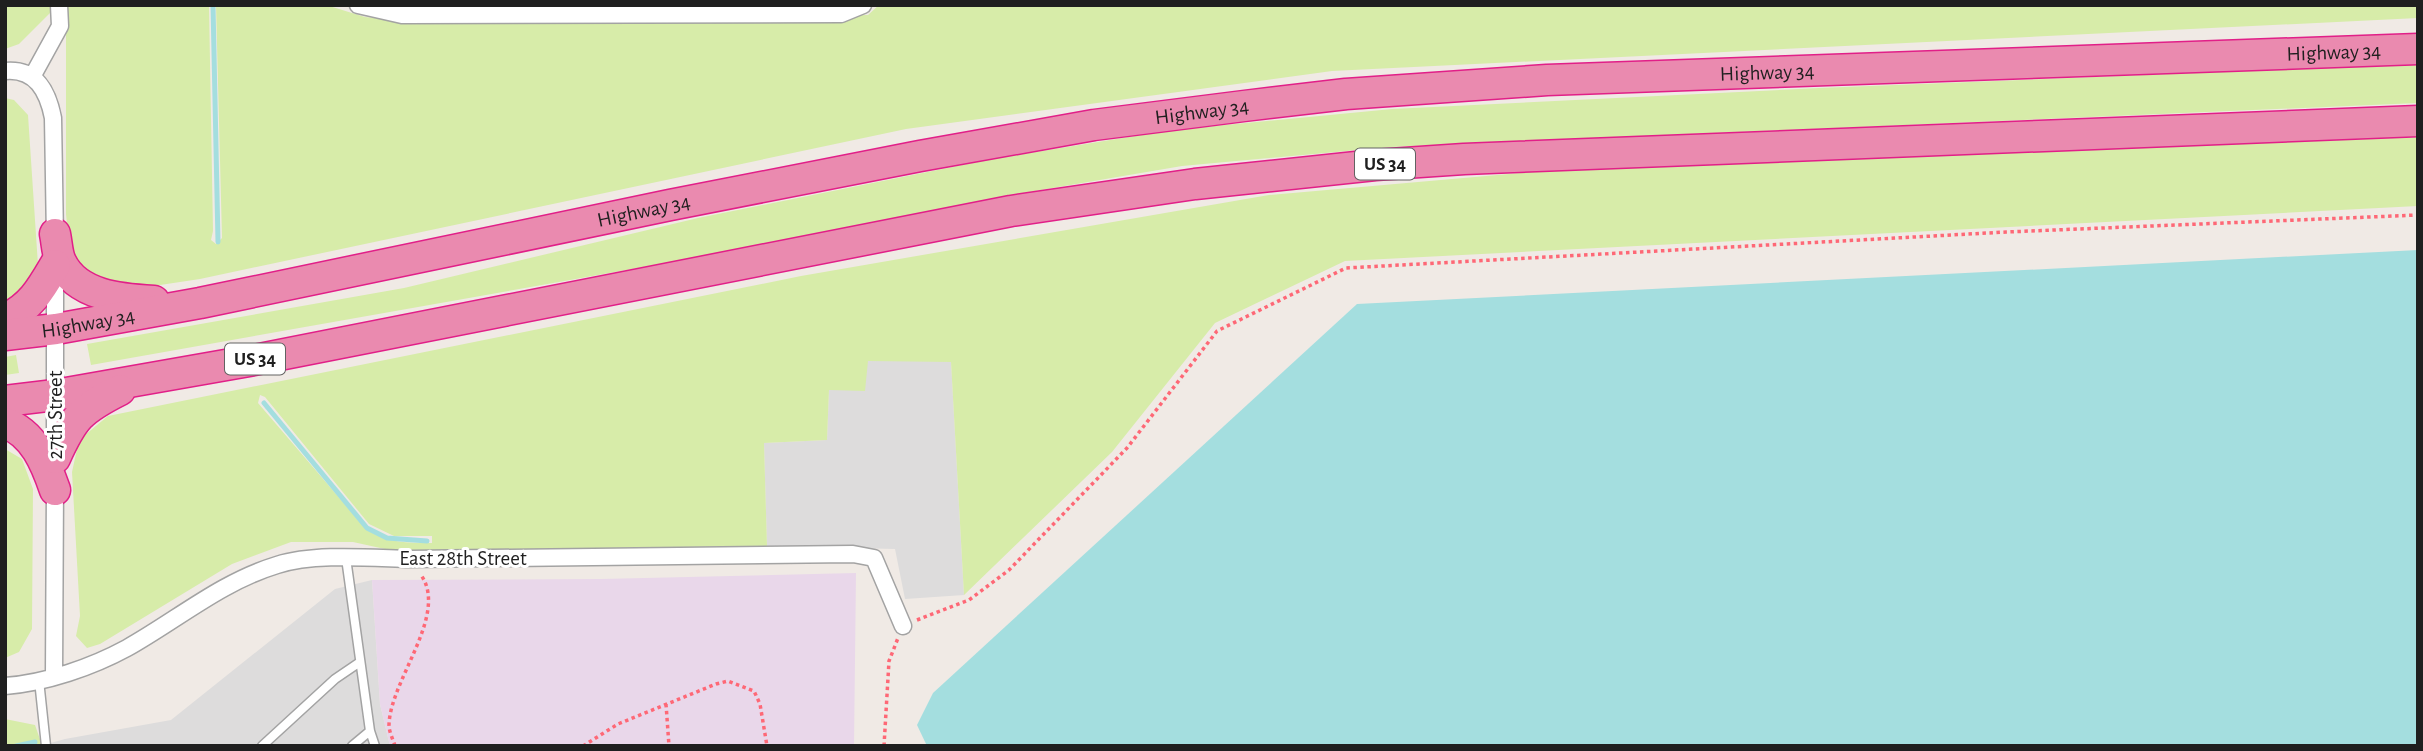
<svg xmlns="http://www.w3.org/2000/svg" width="2423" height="751" font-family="'Alegreya Sans',sans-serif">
<rect width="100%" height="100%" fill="#f0eae5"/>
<path fill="#dddcdc" d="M 868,361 L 951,361 L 964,595 L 905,599 L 895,549 L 767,546 L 764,443 L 827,440 L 829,390 Z
M 372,580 L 380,704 L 390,746 L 40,746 L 65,739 L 171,720 L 335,589 Z"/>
<path fill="#e9d7ea" d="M 856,573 L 854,746 L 390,746 L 380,704 L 372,580 L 601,579 Z"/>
<path fill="#d7eca9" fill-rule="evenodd" d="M 5,5 L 50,5 L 50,13 L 19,44 L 5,49 Z
M 66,5 L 209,5 L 213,231 L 211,240 L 216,244 L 222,238 L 216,5 L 326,5 L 365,17 L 424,23 L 868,15 L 879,5 L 2418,5 L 2418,18 L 1332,71 L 906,129 L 200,279 L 127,290 L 98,280 L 70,254 L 66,214 Z
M 394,5 L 554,5 L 429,8 Z
M 2418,64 L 2418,103 L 1391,147 L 1182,166 L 1000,197 L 711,255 L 91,365 L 87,344 L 404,288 L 698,218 L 992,159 L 1172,130 L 1392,109 L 1819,88 Z
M 5,98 L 14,100 L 28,115 L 38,265 L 27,288 L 5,303 Z
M 2418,137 L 2418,206 L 1345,261 L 1215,323 L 1112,452 L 964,595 L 951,362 L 868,361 L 865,391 L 829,390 L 827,440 L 764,443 L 767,546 L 462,550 L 403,553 L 353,542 L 291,542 L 232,564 L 100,644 L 87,648 L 76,636 L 80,616 L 72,472 L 79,440 L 108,416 L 801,276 L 1269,195 L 1565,169 ZM 260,395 L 265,397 L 369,524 L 394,536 L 432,536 L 432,543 C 407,543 387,543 366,529 L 258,403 Z
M 16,355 L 19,373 L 5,375 L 5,357 Z
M 5,449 L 22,459 L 33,489 L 32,629 L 19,652 L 5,658 Z
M 5,719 L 35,725 L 42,745 L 5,746 Z"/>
<path fill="#a4dedf" d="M 2418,250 L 2418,746 L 927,746 L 917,725 L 933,693 L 1357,304 Z"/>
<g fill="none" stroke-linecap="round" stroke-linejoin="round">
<path stroke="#a4dedf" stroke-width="5" d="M 213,5 L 218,242
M 264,403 L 367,528 L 387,538 L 427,541
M 16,746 L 35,742"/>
<g stroke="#a3a3a3" stroke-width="11">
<path id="lane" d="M 346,558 L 370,731 L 375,746
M 39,680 L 46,746
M 262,746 L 335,679 L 360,662
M 352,746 L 370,731"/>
</g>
<g stroke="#a3a3a3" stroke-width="19">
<path id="street" d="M 358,5 L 402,15 L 841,14 L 863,5
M 5,71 C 36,68 48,92 53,118 L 55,239
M 32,77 L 60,26 L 59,5
M 55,445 L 55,272
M 54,676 L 55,485
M 5,686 C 46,683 92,667 127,648 C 177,620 221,582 277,565 C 314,553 371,558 410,559 L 853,554 L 874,558 L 903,626"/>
</g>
<g stroke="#e11f88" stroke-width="33">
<g id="highway">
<path d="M 55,234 C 57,243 57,254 61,262 C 77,296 121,299 154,301"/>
<path d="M 5,319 C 31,307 41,289 55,265"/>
<path id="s1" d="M 5,335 L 56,329 L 200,303 L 670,205 L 920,156 L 1094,125 L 1244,106 L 1346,94 L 1547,80 L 2418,49"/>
<path d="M 5,401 L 55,395 L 254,360 L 1011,211 L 1195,184 L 1375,165 L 1464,159 L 2418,121"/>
<path d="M 5,423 C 34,433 46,464 55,490"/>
<path d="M 55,458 C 73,418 80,410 120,390"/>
</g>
</g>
<path stroke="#fe6876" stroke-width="3.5" stroke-dasharray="3.5 3.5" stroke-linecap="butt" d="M 917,620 L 969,600 L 1009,570 L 1127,448 L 1217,331 L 1346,268 L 2006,232 L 2418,215
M 666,704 L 669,746
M 395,746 C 393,739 389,732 389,725 C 390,680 449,615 421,575
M 583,746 L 618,724 L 716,684 L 728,681 L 754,691 L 760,704 L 767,746
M 884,746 L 889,661 L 898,638"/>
<use href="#lane" stroke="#fff" stroke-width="8"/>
<use href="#street" stroke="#fff" stroke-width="16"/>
<use href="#highway" stroke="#ea8aaf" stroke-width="30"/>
</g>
<g text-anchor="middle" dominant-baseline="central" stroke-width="6" stroke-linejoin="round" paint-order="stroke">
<g fill="#fff" stroke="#626262" stroke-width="2">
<rect x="1355" y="148.5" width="60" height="31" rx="5"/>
<rect x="225" y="343.5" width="60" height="31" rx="5"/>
</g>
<g font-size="19" font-weight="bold" fill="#1f1f1f">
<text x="1385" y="164">US 34</text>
<text x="255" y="359">US 34</text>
</g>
<g font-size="21" fill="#1f1f1f" stroke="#fff">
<text stroke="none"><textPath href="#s1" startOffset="2352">Highway 34</textPath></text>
<text stroke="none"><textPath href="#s1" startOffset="1785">Highway 34</textPath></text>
<text stroke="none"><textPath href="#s1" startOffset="1218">Highway 34</textPath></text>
<text stroke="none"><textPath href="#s1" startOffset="651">Highway 34</textPath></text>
<text stroke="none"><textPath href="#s1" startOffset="84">Highway 34</textPath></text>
<text transform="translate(55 415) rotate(-90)">27th Street</text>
<text x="463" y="558">East 28th Street</text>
</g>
</g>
<rect width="2423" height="751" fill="none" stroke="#1f1f1f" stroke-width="14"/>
</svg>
